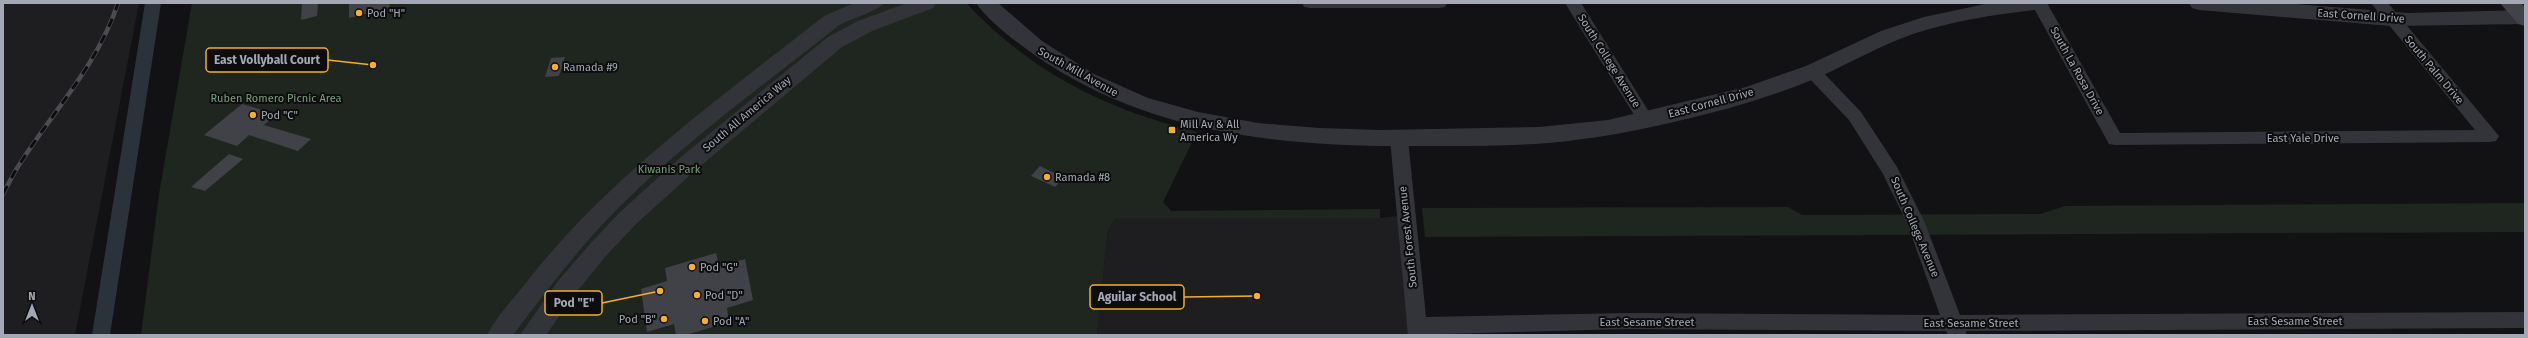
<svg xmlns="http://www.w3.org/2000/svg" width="2528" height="338" font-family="'Fira Sans',sans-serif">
<rect width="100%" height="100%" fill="#121214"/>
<path fill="#1e1e21" d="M 3,3 L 139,3 L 75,335 L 3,335 Z
M 1406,215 L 1418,335 L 1097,335 L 1108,230 L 1116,218 L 1380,218 Z"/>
<path fill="#1e261f" d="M 192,3 L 966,3 C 1034,74 1103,108 1197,132 L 1163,202 L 1171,211 L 1380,209 L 1380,218 L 1116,218 L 1108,230 L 1097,335 L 141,335 L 159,194 Z
M 2525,203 L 2525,232 L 1425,237 L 1422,208 L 1788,207 L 1802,215 L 2040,214 L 2065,206 Z"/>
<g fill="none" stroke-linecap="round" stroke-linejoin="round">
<path fill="#2a3339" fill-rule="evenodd" d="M 145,3 L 161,3 L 110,335 L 92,335 Z"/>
</g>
<path fill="#414247" d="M 302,3 L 318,3 L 317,16 L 301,20 Z
M 349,3 L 389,3 L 390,8 L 349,18 Z
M 565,57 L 559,76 L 545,77 L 551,58 Z
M 242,104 L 277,114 L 264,125 L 311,139 L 298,151 L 249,135 L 237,146 L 204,135 Z
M 229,154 L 243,159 L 205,191 L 191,187 Z
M 1040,166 L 1052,172 L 1064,177 L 1055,187 L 1031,176 Z
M 716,253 L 719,266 L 745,259 L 753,300 L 727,308 L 729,322 L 686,335 L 676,335 L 674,324 L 647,332 L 641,289 L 667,281 L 665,268 Z"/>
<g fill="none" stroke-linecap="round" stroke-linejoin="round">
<path fill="#333439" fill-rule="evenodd" d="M 1302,3 L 1447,3 L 1445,7 L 1439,8 L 1310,8 L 1304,7 Z
M 1565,3 L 1581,3 L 1651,115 L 1654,119 L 1651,123 L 1645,125 L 1639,123 Z
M 2031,3 L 2047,3 L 2120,133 L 2475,130 L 2371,3 L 2388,3 L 2499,136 L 2496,141 L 2490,142 L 2115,145 L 2109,144 Z
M 1812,65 L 1818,67 L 1861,112 L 1897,167 L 1925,223 L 1960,315 L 2525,312 L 2525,328 L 1966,331 L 1966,335 L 1948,335 L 1946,331 L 1628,329 L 1408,335 L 1390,139 L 1393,134 L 1399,133 L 1405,134 L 1408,139 L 1426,317 L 1628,313 L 1940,315 L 1907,223 L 1883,174 L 1849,120 L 1806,75 L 1804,71 L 1806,67 Z"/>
<path fill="#333439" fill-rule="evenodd" d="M 854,3 L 884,3 C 879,11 849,19 838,26 C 758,90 671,151 600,227 C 569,261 541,298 513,335 L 487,335 C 497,315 515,297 529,279 C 611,175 720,98 824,16 Z
M 907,3 L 936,3 L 933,8 L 872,31 L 842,47 L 698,168 L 636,224 L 606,256 L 574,295 L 546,335 L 520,335 L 558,281 L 590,244 L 620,212 L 682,156 L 828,37 L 858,21 Z
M 976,3 L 998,3 L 1042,41 L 1094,74 L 1148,98 L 1198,112 L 1258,123 L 1319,128 L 1381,130 L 1539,127 L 1608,120 L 1746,87 L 1806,66 L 1881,31 L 1924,17 L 1990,3 L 2044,3 L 2041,8 L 2034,10 C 1993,15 1952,21 1913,34 C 1881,45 1852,62 1821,76 C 1791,89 1758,100 1726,109 C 1679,121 1631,133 1583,139 C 1528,147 1471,146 1415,146 C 1288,147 1158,135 1048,64 C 1028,51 989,23 976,3 Z
M 2189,3 L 2284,3 L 2408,13 L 2525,10 L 2525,24 L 2391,26 L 2199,10 L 2192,8 Z"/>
<path fill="#414349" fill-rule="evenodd" d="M 2500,3 L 2521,3 L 2525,7 L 2525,26 L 2518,24 Z"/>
<g stroke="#4a4c52" stroke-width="4.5">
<path id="rail" d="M 3,194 C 9,183 14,172 21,162 C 55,109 98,64 118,3"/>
</g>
<use href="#rail" stroke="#0d0d0e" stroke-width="3" stroke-dasharray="9" stroke-linecap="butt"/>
</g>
<g fill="#f5af28" stroke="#0d0d0e" stroke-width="1.5">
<circle cx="359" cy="13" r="4"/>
<circle cx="555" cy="67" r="4"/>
<circle cx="253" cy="115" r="4"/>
<rect x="1168" y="126" width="8" height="8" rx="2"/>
<circle cx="1047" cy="177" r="4"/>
<circle cx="692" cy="267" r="4"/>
<circle cx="697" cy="295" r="4"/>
<circle cx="664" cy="319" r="4"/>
<circle cx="705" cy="321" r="4"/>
</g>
<g text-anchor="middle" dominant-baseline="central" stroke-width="4" stroke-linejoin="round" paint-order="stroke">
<g font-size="11" fill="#a3a8b4" stroke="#0d0d0e" text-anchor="start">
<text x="367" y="13">Pod "H"</text>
<text x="563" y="67">Ramada #9</text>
<text x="261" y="115">Pod "C"</text>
<text x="1180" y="124">Mill Av &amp; All<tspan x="1180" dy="13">America Wy</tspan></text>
<text x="1055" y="177">Ramada #8</text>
<text x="700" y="267">Pod "G"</text>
<text x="705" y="295">Pod "D"</text>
<text x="656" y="319" text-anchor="end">Pod "B"</text>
<text x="713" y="321">Pod "A"</text>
</g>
<g font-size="11" fill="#a3a8b4" stroke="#0d0d0e">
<text transform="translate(2361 16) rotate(4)">East Cornell Drive</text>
<text transform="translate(1609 61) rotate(58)">South College Avenue</text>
<text transform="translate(2434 70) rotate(50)">South Palm Drive</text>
<text transform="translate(2077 71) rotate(61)">South La Rosa Drive</text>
<text transform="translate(1078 72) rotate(29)">South Mill Avenue</text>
<text transform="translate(1711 103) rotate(-15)">East Cornell Drive</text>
<text transform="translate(747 114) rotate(-40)">South All America Way</text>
<text x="2303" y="138">East Yale Drive</text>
<text transform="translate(1915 227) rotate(67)">South College Avenue</text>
<text transform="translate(1408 237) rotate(-96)">South Forest Avenue</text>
<text x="2295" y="321">East Sesame Street</text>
<text x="1647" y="322">East Sesame Street</text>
<text x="1971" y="323">East Sesame Street</text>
</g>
<g font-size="11" fill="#79a07b" stroke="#0d0d0e">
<text x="276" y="98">Ruben Romero Picnic Area</text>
<text x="669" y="169">Kiwanis Park</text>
</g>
</g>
<path fill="none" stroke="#f5af28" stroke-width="1.5" d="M373 65L328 60M1257 296L1184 297M660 291L602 303"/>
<g fill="#f5af28" stroke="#0d0d0e" stroke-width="1.5">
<circle cx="373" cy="65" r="4"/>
<circle cx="1257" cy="296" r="4"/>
<circle cx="660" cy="291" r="4"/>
</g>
<g fill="#0d0d0e" stroke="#f5af28" stroke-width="1.5">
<rect x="206" y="48" width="122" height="24" rx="4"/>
<rect x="1090" y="285" width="94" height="24" rx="4"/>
<rect x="545" y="291" width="57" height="24" rx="4"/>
</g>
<g font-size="12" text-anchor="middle" font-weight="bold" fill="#a3a8b4">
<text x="267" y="64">East Vollyball Court</text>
<text x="1137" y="301">Aguilar School</text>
<text x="574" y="307">Pod "E"</text>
</g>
<rect width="2528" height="338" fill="none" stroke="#a3a8b4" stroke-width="8"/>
<g transform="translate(32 306)" stroke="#0d0d0e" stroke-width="3" paint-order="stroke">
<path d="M0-3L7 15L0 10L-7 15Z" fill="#a3a8b4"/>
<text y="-6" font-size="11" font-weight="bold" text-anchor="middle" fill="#a3a8b4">N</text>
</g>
</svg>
